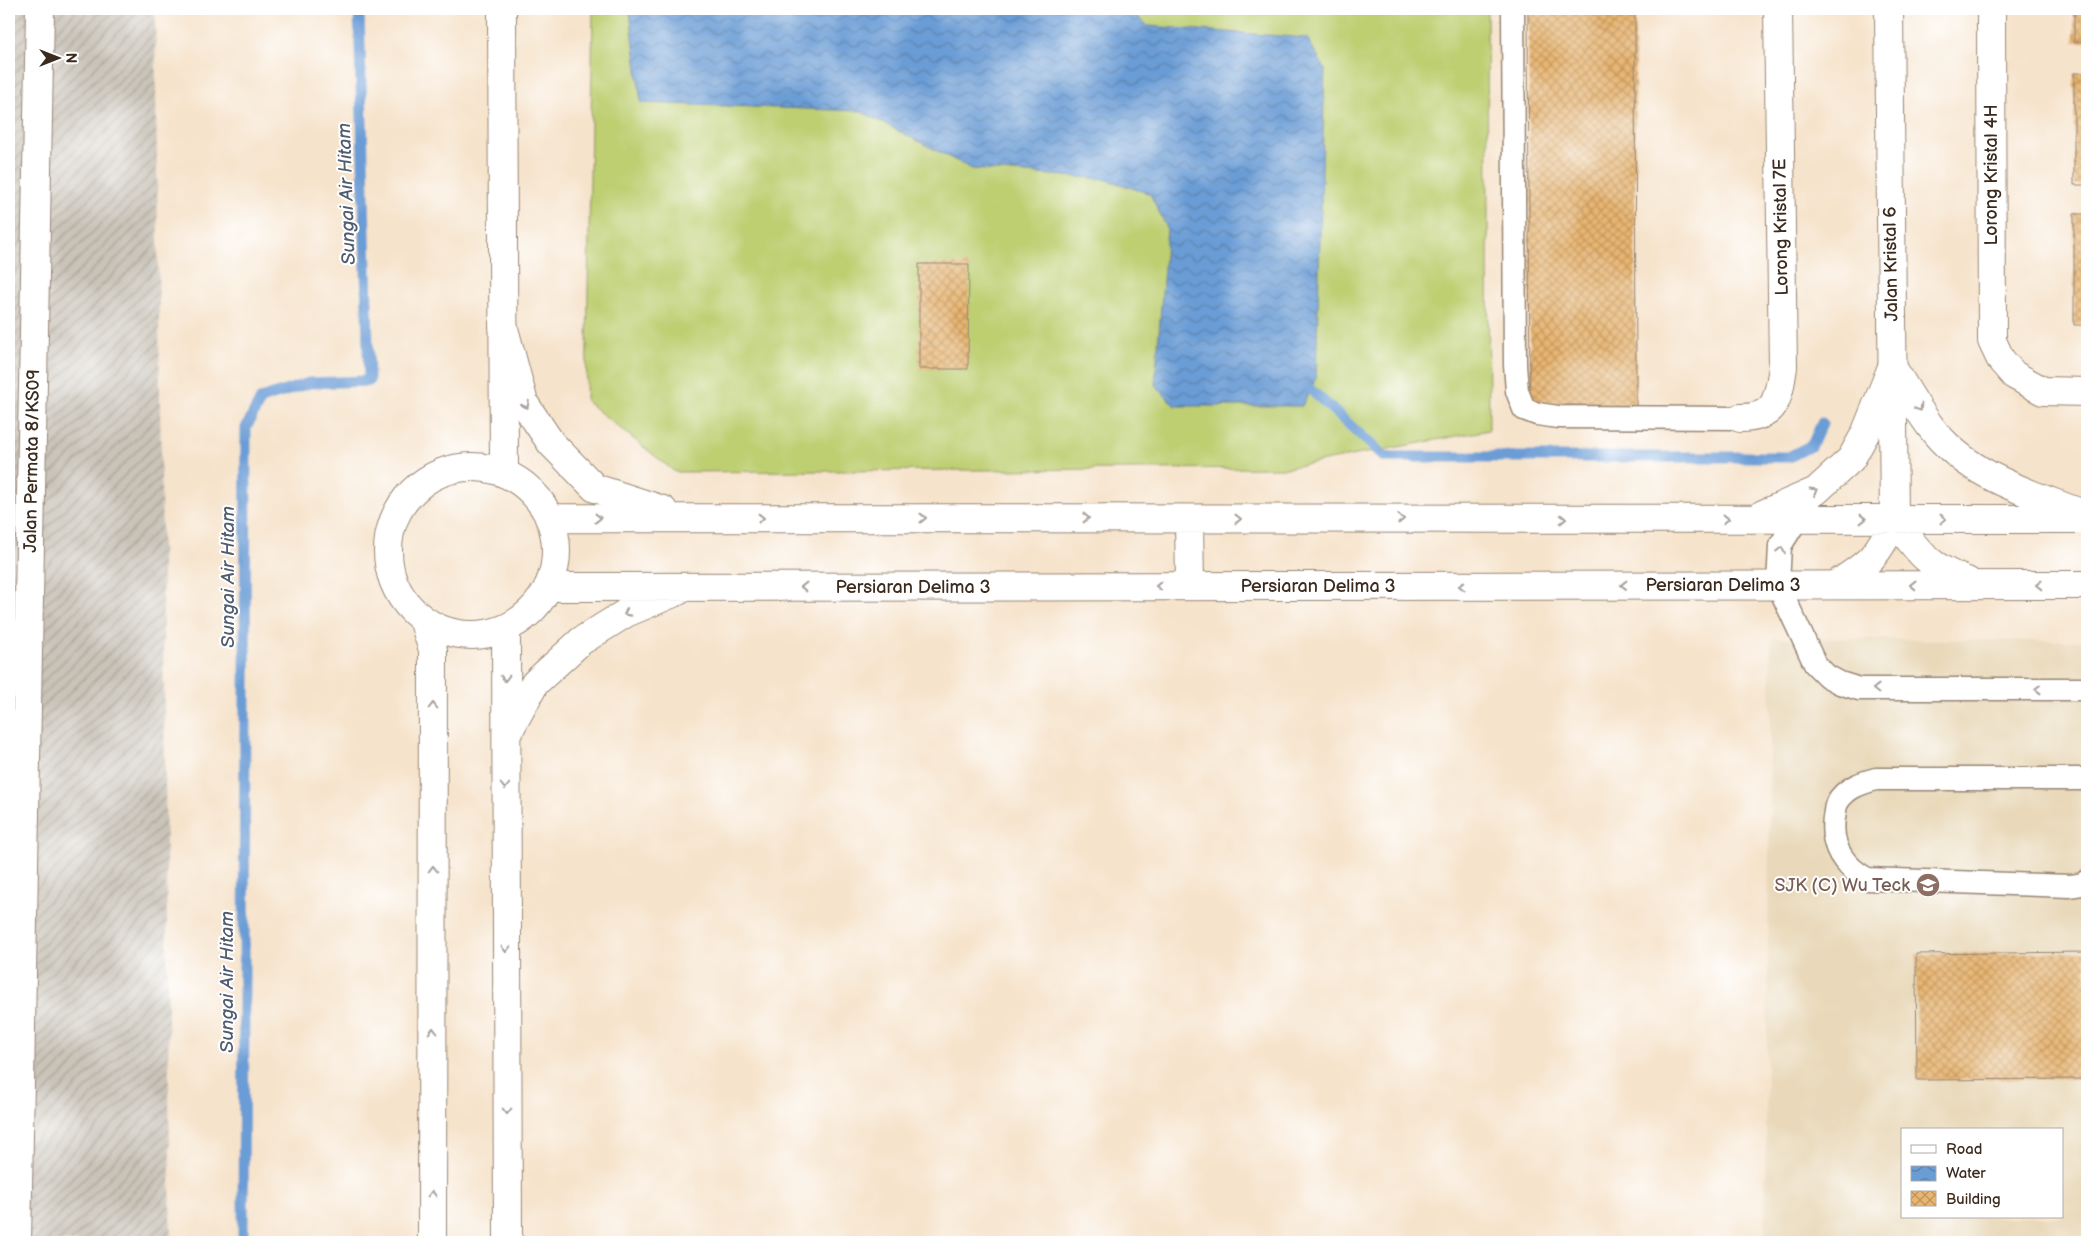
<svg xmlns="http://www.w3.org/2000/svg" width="2096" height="1251" font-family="'Balsamiq Sans',sans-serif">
<defs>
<pattern id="industrial-furrows" width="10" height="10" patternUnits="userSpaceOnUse" patternTransform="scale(1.25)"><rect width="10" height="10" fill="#c9c3b8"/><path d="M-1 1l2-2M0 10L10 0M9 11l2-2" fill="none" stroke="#a49f95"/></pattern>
<pattern id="water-waves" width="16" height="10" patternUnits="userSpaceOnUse" patternTransform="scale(1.25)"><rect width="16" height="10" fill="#6a9cd5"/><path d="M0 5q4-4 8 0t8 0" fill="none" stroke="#587fac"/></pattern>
<pattern id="building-cross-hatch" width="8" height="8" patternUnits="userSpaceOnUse" patternTransform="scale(1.25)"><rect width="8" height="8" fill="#e9b672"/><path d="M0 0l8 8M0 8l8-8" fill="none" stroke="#be945d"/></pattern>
</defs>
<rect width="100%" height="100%" fill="#fff"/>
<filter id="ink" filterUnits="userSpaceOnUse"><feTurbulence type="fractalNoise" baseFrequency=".02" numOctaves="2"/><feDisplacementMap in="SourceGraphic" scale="10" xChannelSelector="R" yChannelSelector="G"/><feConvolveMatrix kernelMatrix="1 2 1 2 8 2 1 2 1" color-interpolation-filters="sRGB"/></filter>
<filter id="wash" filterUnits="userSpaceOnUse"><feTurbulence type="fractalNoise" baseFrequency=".0096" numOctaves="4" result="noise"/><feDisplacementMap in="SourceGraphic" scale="20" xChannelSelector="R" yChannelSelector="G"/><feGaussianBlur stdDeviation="1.12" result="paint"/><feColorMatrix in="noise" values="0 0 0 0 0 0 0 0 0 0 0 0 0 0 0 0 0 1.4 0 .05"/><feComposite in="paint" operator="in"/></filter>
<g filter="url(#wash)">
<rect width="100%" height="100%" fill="#f6e3cb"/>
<path fill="#e9d9ba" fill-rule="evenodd" d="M 1771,638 L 2087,641 L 2087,1242 L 1765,1242 ZM 1902,1130 L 2062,1130 L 2062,1217 L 1902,1217 Z"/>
<path fill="url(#industrial-furrows)" d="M 9,9 L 155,9 L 171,1242 L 9,1242 Z"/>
<path fill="#becf72" stroke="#7c7c48" d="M 593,9 L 1487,9 L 1489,430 L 1287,468 L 675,472 L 586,401 Z"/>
<path fill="url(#water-waves)" stroke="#52637a" d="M 633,9 L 1129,9 L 1148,26 L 1307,38 L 1325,69 L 1316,378 L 1302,406 L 1175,406 L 1155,385 L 1167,228 L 1150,194 L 1105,179 L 972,169 L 860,111 L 641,103 L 630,12 Z"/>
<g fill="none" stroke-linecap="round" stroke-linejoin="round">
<path stroke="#6a9cd5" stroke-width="11" d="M 1311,390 L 1385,457 L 1789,457 L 1812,445 L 1822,423
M 243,1242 L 246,428 L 261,399 L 309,383 L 369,381 L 359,9"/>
</g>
<g id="blocks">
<path fill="url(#building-cross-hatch)" d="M 1528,9 L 1635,9 L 1636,407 L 1530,408 Z
M 2074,9 L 2087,9 L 2087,42 L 2074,42 Z
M 2074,73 L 2087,73 L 2087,185 L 2074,185 Z
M 2074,214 L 2087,214 L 2087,325 L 2074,325 Z
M 919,264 L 969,264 L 968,369 L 919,369 Z
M 2087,952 L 2087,1079 L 1917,1080 L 1916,954 Z"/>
</g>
</g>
<g filter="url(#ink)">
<use href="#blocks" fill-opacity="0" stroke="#988674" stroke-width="1"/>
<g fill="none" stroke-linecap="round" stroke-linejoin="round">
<g stroke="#988674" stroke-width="25">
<path id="service" d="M 1513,9 L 1515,365 L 1517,391 L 1524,409 L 1537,414 L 1558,417 L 1740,418
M 1797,519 L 1780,546 L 1778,585 L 1815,664 L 1827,676 L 1840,683 L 1859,689 L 2087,689
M 2087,779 L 1876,779 C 1861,783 1845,788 1837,803 C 1835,807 1835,813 1834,818 C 1830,846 1843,866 1867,879 L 2070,886 L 2083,884 L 2087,881"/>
</g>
<g stroke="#988674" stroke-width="30">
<path id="minor" d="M 502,9 L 504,473
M 1889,9 L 1894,519
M 1991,9 L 1992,341 L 2001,360 L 2014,375 L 2043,391 L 2087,392
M 1740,418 C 1777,418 1778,399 1783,367 L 1778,9
M 17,1242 L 40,9"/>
</g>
<g stroke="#988674" stroke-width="30">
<path id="tertiary" d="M 503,325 L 524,403 L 551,443 L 595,488 L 663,510
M 1892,367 C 1905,387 1916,407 1930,426 C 1965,474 2025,492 2078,512
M388 551a84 84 0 1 1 168 0a84 84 0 1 1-168 0Z
M 1763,514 L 1816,491 L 1851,459 L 1865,434 L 1892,367
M 549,518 L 2087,519
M 1189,519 L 1190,586
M 1894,519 C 1918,552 1927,566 1967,581
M 1835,585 C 1868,564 1879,556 1894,519
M 548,587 L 2087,585
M 424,622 L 433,650 L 432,1242
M 506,629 L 508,1242
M 507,734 L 535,683 L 581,641 L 626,613 L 678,591"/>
</g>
<use href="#service" stroke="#fff" stroke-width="22"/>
<use href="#minor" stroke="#fff" stroke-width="28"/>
<use href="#tertiary" stroke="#fff" stroke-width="28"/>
</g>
<defs><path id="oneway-chevron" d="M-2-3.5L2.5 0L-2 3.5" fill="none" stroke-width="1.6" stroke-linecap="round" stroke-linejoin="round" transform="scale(1.25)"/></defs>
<g stroke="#a79f9a">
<use href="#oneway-chevron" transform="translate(526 405) rotate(63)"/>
<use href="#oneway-chevron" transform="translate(1919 408) rotate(57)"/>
<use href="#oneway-chevron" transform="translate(1814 491) rotate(-31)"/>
<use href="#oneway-chevron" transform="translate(598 518)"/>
<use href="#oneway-chevron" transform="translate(761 518)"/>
<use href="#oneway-chevron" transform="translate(923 518)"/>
<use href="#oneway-chevron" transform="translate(1086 518)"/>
<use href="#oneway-chevron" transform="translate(1238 519)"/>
<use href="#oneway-chevron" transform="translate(1401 519)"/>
<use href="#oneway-chevron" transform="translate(1563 519)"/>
<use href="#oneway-chevron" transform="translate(1726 519)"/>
<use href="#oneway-chevron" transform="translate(1863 519)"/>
<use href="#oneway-chevron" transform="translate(1943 519)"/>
<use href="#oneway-chevron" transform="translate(1781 550) rotate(-78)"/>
<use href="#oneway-chevron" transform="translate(1624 585) rotate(180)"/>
<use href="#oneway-chevron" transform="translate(1913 585) rotate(180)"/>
<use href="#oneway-chevron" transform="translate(2039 585) rotate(180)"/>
<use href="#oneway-chevron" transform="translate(1159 586) rotate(180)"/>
<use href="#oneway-chevron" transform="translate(1462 586) rotate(180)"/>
<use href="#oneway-chevron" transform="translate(804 587) rotate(180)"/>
<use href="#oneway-chevron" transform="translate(627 613) rotate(153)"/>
<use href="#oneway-chevron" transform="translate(505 678) rotate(90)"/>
<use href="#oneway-chevron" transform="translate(1876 689) rotate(-179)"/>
<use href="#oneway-chevron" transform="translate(2038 689) rotate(180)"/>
<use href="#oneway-chevron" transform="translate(433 706) rotate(-90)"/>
<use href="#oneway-chevron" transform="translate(505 786) rotate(90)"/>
<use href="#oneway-chevron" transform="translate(433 869) rotate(-90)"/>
<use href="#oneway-chevron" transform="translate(506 949) rotate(90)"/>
<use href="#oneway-chevron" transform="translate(433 1031) rotate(-90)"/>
<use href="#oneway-chevron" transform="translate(507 1111) rotate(90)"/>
<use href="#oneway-chevron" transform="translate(432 1194) rotate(-90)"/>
</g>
</g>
<defs>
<g id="school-disc" transform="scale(1.25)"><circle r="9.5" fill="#8d6e63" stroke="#fff"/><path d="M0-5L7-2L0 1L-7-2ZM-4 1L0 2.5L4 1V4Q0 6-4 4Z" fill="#fff"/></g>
</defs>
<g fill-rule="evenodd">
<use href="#school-disc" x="1928" y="885"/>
</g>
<g text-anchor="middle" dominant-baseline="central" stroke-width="4" stroke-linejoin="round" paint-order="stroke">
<g font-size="18" fill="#3b2a1e" stroke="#fff">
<text transform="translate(1991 175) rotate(-90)">Lorong Kristal 4H</text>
<text transform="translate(1781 227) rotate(-91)">Lorong Kristal 7E</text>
<text transform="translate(1891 264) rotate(-91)">Jalan Kristal 6</text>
<text transform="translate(32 461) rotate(-89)">Jalan Permata 8/KS09</text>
<text x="1723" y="585">Persiaran Delima 3</text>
<text x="1318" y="586">Persiaran Delima 3</text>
<text x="913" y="587">Persiaran Delima 3</text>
</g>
<g font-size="18" fill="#785e54" stroke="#fff" text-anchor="end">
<text x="1910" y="885">SJK (C) Wu Teck</text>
</g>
<g font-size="19" font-style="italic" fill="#505d70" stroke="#fff">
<text transform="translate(347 194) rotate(-92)">Sungai Air Hitam</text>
<text transform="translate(228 577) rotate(-90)">Sungai Air Hitam</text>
<text transform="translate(227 982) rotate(-90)">Sungai Air Hitam</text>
</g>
</g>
<rect width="2096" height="1251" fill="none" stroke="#fff" stroke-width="30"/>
<rect x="1901" y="1128" width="162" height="90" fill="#ffffff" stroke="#b1aaa5"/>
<rect x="1911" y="1145" width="25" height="8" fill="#ffffff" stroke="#b1aaa5"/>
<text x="1946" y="1154" font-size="15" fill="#3b2a1e">Road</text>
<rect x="1911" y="1166" width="25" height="15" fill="url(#water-waves)" stroke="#b1aaa5"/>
<text x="1946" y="1178" font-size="15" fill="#3b2a1e">Water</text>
<rect x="1911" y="1191" width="25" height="15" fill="url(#building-cross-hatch)" stroke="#b1aaa5"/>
<text x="1946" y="1204" font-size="15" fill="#3b2a1e">Building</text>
<g transform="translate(58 58) rotate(90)" stroke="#ffffff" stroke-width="4" paint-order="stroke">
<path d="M0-4L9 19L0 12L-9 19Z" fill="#3b2a1e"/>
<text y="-8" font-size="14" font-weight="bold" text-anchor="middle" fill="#3b2a1e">N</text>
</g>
</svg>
